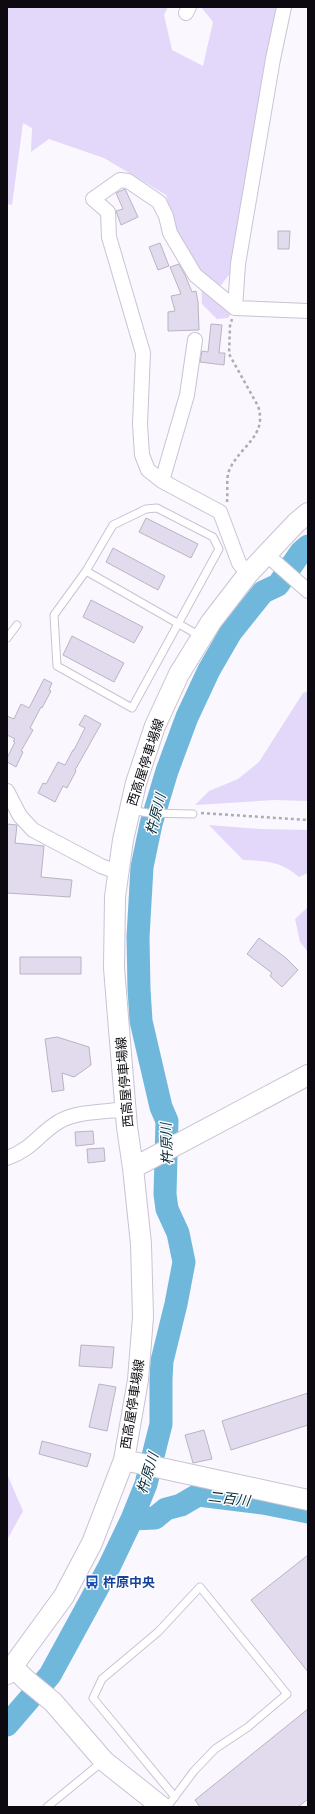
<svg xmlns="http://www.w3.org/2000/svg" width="315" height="1814" font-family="Manrope,'Noto Sans JP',sans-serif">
<rect width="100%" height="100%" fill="#faf7fe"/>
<path fill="#e3d7fa" d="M 7,7 L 168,7 L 164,15 L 172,50 L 203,66 L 213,22 L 201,7 L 282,7 L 232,271 L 214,294 L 234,309 L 228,318 L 217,319 L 202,304 L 201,272 L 174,228 L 166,195 L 104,158 L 49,139 L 31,152 L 32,128 L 23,123 L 12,205 L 7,204 Z
M 308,691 L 308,801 L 275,800 L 195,805 L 209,791 L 238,779 L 259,762 L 303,693 Z
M 209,825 L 260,829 L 308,830 L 308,873 L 299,877 C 281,861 266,861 243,860 Z
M 308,907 L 308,952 L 300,942 L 295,919 Z
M 7,1474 L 23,1511 L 7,1540 Z"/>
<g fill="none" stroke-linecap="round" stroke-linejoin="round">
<path stroke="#6fb8dc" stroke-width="23" d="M 132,1519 L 155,1518 L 166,1509 L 181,1505 L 198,1495 L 263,1503 L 308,1512
M 7,1725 L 50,1675 L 109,1567 L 132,1519 L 146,1484 L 161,1424 L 161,1379 L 162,1361 L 176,1304 L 184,1262 L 178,1233 L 167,1209 L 165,1194 L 167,1121 L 161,1107 L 141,1021 L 139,989 L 138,937 L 142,867 L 151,824 L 167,771 L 187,717 L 209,670 L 231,632 L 263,592 L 278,585 L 301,552 L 308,546"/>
</g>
<path fill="#e1dbed" stroke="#b9b3c4" d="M 125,189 L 138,217 L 121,225 L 116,211 L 123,209 L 116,193 Z
M 278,231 L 290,231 L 289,249 L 278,249 Z
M 160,243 L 169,266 L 158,270 L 149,247 Z
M 179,264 L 185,275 L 192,292 L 196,291 L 198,302 L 199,330 L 168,331 L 168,312 L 175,311 L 171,296 L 181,294 L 170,267 Z
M 211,324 L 222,325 L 219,353 L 225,353 L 224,365 L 200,362 L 202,351 L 208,352 Z
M 146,518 L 198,544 L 191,558 L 139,532 Z
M 113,548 L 165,576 L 158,590 L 106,562 Z
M 91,600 L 143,627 L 134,643 L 83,617 Z
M 72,636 L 124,663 L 114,682 L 63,655 Z
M 44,679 L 52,683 L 49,690 L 51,691 L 42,708 L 41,707 L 30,728 L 33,730 L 21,751 L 23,752 L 16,767 L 7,762 L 7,758 L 15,742 L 13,741 L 15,739 L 7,735 L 7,716 L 14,719 L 21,704 L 29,708 Z
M 85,715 L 101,724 L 75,770 L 76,771 L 67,788 L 63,786 L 55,802 L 38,793 L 43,783 L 46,784 L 58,762 L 65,765 L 73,750 L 74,750 L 85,728 L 79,725 Z
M 7,824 L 17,825 L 15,843 L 44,846 L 41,877 L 72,880 L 70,897 L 7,893 Z
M 259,938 L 286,958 L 298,970 L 282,987 L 270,976 L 272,973 L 247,954 Z
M 20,957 L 81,957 L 81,974 L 20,974 Z
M 57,1037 L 89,1047 L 91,1065 L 74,1077 L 62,1073 L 64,1090 L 52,1092 L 45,1039 Z
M 93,1131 L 94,1144 L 76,1146 L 75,1132 Z
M 104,1148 L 105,1161 L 88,1163 L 87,1149 Z
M 81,1345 L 114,1347 L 112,1368 L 79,1366 Z
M 99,1384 L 116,1387 L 107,1431 L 89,1427 Z
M 308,1393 L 308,1425 L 231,1450 L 222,1421 Z
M 204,1430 L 212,1459 L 193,1463 L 185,1435 Z
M 42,1441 L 91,1454 L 87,1467 L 39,1454 Z
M 308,1555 L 308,1672 L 251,1600 Z
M 308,1709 L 308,1799 L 298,1807 L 200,1807 L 195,1800 Z"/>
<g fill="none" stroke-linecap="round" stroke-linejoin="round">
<g stroke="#c9c3d4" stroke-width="9">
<path id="lane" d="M 157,508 L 213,537 L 219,549 L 132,708 L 57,666 L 54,615 L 86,571 L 113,525 L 146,509 Z
M 86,571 L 200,636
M 7,638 L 17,625
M 131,810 L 148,813 L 193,814
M 47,1807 L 102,1762
M 167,1807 L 194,1771 L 215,1749 L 248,1727 L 287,1694 L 200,1587 L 158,1632 L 102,1679 L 93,1698 L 175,1797"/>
</g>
<g stroke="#c9c3d4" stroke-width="16">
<path id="street" d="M 186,13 L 189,7
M 235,308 L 238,264 L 273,59 L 284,7
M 162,481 L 187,395 L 195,340
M 266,554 L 308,591
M 248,574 L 239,563 L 220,512 L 162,481 L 148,470 L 142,455 L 140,424 L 143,353 L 109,237 L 108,212 L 93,199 L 120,180 L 128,181 L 159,202 L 166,216 L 170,233 L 195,275 L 235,308 L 308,311
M 7,791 L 20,816 L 33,830 L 101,866 L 109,869 L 119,870
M 7,1158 C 33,1149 39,1133 60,1121 C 79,1111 105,1112 127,1109"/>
</g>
<g stroke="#c9c3d4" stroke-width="22">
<path id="secondary" d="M 133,1168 L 308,1075
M 124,1460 L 308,1500
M 13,1667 L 25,1679 L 53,1702 L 104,1761 L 162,1807
M 7,1674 L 64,1596 L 92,1543 L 124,1460 L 138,1380 L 143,1317 L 141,1244 L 133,1168 L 127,1127 L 114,968 L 115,897 L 123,840 L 136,783 L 155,726 L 179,674 L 211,622 L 248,574 L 296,523 L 308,513"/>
</g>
<path stroke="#aeabb2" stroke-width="2.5" stroke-dasharray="3 3" stroke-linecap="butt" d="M 227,502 C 228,492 226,479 229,471 C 239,446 268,437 258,406 L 229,354 L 230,326 L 232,319
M 201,813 L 308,820"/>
<use href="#lane" stroke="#fff" stroke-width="7"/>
<use href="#street" stroke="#fff" stroke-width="14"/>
<use href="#secondary" stroke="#fff" stroke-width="20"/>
</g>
<defs>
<g id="bus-bare" transform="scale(1.08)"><path d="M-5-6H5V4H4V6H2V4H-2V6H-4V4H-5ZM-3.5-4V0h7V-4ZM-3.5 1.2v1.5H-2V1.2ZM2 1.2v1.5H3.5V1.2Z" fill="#1a4fb4" stroke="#fff" stroke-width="2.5" paint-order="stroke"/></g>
</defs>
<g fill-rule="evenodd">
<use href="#bus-bare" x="92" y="1582"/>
</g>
<g text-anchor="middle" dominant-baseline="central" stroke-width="3" stroke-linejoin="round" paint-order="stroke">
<g font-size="13" fill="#0c0a10" stroke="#fff">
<text transform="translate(145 762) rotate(-72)">西高屋停車場線</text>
<text transform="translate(124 1082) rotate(-95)">西高屋停車場線</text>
<text transform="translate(132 1404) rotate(-81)">西高屋停車場線</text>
</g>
<g font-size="13" font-weight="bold" fill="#164399" stroke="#fff" text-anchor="start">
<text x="103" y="1582">杵原中央</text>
</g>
<g font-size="14" font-style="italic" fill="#0b2d3c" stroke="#fff">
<text transform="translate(155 814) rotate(-75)">杵原川</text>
<text transform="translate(166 1144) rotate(-92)">杵原川</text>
<text transform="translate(147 1473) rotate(-73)">杵原川</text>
<text transform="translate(229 1498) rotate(7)">二百川</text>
</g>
</g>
<rect width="315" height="1814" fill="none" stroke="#0c0a10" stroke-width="16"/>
</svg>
